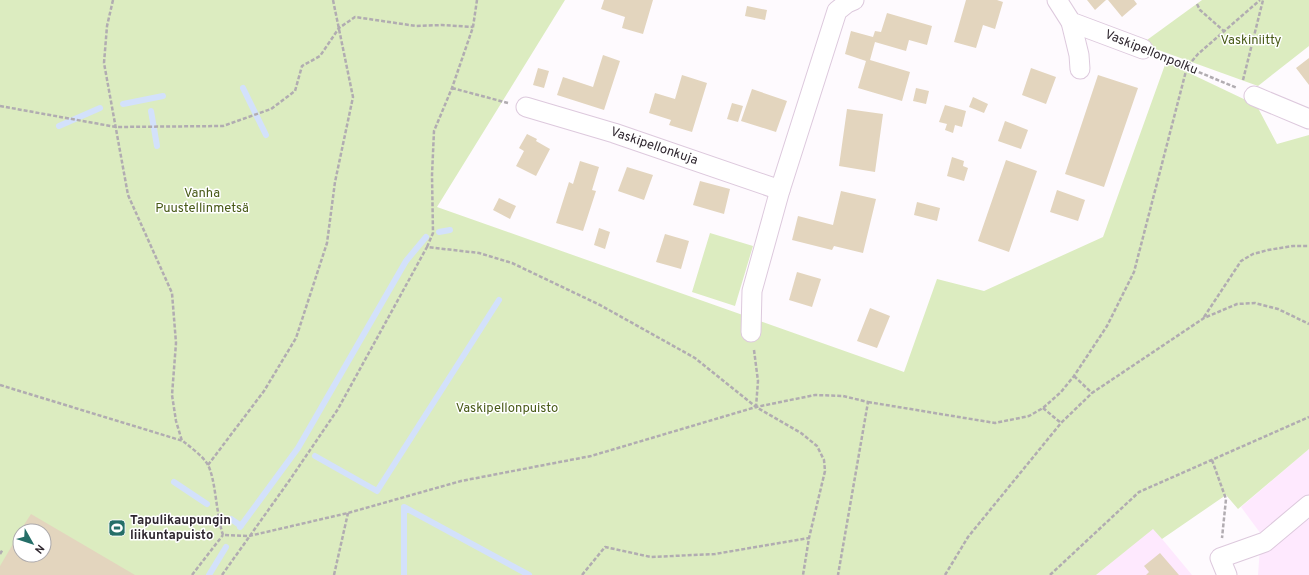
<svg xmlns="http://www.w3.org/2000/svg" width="1309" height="575" font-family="Overpass,sans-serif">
<rect width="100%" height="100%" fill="#fefafe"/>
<path fill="#fee9fe" d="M 1309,449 L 1309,575 L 1258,575 L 1261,534 L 1241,507 Z
M 1153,528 L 1192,575 L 1096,575 Z"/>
<path fill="#dcecc0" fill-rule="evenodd" d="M 0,0 L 565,0 L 437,207 L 904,372 L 937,279 L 984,291 L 1103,237 L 1166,62 L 1250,102 L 1258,108 L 1277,144 L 1309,135 L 1309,449 L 1238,509 L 1226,495 L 1162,539 L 1153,529 L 1096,575 L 0,575 ZM 20,531 L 44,531 L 44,555 L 20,555 Z
M 1202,0 L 1309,0 L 1309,46 L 1258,86 L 1150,47 L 1147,40 Z
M 710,233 L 753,246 L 735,306 L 692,292 Z"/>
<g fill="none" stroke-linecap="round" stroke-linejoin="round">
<path stroke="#d3e1fb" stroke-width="6" d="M 243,88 L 266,135
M 123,104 L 163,96
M 151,111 L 157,146
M 59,126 L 100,108
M 439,232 L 450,230
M 315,456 L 377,491 L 499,300
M 174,482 L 207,504
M 231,519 L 241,526
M 240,527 L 298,448 L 406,261 L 426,237
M 209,575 L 226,547
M 404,575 L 404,507 L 529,575"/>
</g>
<path fill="#e3d5be" d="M 604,0 L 653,0 L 643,34 L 622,28 L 625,17 L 601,9 Z
M 966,0 L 997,0 L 1003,2 L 995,29 L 983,25 L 976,48 L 954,42 Z
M 1087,0 L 1106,0 L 1095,10 Z
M 1108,0 L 1134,0 L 1137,4 L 1122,17 Z
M 747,6 L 767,10 L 765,20 L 745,16 Z
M 887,13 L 932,26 L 927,45 L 909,40 L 906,51 L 875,42 L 870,60 L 910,72 L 902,101 L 858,88 L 866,61 L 845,54 L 851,31 L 873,37 L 875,31 L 881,32 Z
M 603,55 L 620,61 L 604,110 L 557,95 L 563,77 L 593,87 Z
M 1309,58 L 1309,85 L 1296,68 Z
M 538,68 L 549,71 L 544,88 L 533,85 Z
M 1031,68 L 1056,77 L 1046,104 L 1022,95 Z
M 682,75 L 707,83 L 692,132 L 669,125 L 671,120 L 649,113 L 655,93 L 675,99 Z
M 1098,75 L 1138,88 L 1104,187 L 1065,174 Z
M 916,88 L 929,91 L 926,104 L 913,101 Z
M 752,89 L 787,101 L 776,132 L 741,121 Z
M 973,97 L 988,104 L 984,113 L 969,107 Z
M 732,103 L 743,106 L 738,122 L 727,119 Z
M 945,105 L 966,111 L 962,127 L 955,125 L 953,133 L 945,130 L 947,124 L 939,122 Z
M 847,109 L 883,114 L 875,172 L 839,166 Z
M 1005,121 L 1028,130 L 1021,149 L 998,141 Z
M 527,134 L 537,139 L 536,141 L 550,149 L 536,176 L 516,166 L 524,151 L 519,148 Z
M 952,157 L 964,161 L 963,166 L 968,168 L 964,181 L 947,176 Z
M 1006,160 L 1037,171 L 1009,252 L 978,241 Z
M 580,161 L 599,167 L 592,190 L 596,191 L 583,231 L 556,223 L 569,182 L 573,184 Z
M 627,167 L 653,175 L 644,200 L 618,191 Z
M 700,181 L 730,189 L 724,214 L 693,205 Z
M 1057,190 L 1085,200 L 1078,221 L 1050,212 Z
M 841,191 L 876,199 L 863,253 L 834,246 L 832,250 L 792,240 L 798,216 L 833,225 Z
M 499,198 L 516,206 L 510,219 L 493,210 Z
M 917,202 L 940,208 L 937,221 L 914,215 Z
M 599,228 L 610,232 L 605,249 L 594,245 Z
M 665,234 L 689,241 L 681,269 L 656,262 Z
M 797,272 L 821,279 L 812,307 L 789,300 Z
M 870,308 L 890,316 L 877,348 L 857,341 Z
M 31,514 L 135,575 L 0,575 L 0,566 L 20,532 L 20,555 L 44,555 L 44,531 L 20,531 Z
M 1160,553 L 1179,575 L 1146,575 L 1149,572 L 1144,566 Z"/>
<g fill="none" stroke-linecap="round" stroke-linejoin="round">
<g stroke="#ddc9dd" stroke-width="21">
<g id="minor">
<path d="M 1057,0 L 1071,22 L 1143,49"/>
<path d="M 1071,22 L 1079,55 L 1080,69"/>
<path d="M 1254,96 L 1309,119"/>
<path id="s1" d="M 526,107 L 614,133 L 780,190"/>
<path d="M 751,332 L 752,291 L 780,190 L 837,11 L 847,3 L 854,0"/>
<path d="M 1227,575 L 1220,558 L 1265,542 L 1309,505"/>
</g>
</g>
<path stroke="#b1acb1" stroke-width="2.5" stroke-dasharray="4 2" stroke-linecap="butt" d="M 113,0 L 107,26 L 104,63 L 128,195 L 172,293 L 176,343 L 172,395 L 176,421 L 182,441
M 1197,4 L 1200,10 L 1225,32
M 1160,56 L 1237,88
M 1243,80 L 1263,0
M 452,88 L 508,103
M 0,106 L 116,127 L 223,126 L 271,109 L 295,91 L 302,66 L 320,56 L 339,28 L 355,17 L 416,26 L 442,25 L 473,27
M 427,247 L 433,233 L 432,175 L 434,131 L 452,88 L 473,27 L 477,0
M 1204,317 L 1241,261 L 1253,254 L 1268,250 L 1293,246 L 1309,246
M 754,350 L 758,381 L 756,407
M 1074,376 L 1092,393
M 0,385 L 183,441 C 191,448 202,455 208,465 C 216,481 216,514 223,535 L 249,536 L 348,513 L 461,481 L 591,456 L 756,407 L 815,395 L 843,396 L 868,402 L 838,575
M 868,402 L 995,423 L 1029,416 L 1043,408 L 1061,392 L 1074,376 L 1107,326 L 1134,272 L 1187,67 L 1198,54 L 1260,0
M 1043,408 L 1061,423
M 1212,460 L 1226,499 L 1222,538
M 208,465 L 264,391 L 296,338 L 327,243 L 335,182 L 353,97 L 333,0
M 0,554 L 3,549
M 192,575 L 223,535
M 222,575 L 289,481 L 338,409 L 427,247 L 479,253 L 512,263 L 600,305 L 695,358 L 756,407 L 801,433 L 817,446 L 824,460 L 825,471 L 809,538 L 803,575
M 334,575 L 348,513
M 582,575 L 605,547 L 651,557 L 715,554 L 809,538
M 945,575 L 968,537 L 1061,423 L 1092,393 L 1204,318 L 1237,304 L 1255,303 L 1278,309 L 1309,324
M 1050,575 L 1139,492 L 1309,417"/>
<use href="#minor" stroke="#fff" stroke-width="19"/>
</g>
<defs>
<g id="stadium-square" transform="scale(0.9)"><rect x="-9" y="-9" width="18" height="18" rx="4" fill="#256e68" stroke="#fff"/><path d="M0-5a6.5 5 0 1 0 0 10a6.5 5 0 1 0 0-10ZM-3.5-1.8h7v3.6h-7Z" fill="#fff"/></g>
</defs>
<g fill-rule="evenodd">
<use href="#stadium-square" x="117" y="528"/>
</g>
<g text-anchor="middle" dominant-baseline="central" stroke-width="3" stroke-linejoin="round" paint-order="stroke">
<g font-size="13" fill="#485a17" stroke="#fff">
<text x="1251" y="41">Vaskiniitty</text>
<text x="202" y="194">Vanha<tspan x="202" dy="15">Puustellinmetsä</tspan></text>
<text x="507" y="409">Vaskipellonpuisto</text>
</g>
<g font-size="13" fill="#2f272f" stroke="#fff">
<text transform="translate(1151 53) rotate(22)">Vaskipellonpolku</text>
<text stroke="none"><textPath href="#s1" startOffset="134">Vaskipellonkuja</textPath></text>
</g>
<g font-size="13" font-weight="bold" fill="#2f272f" stroke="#fff" text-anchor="start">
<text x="130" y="521">Tapulikaupungin<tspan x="130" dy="15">liikuntapuisto</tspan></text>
</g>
</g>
<g transform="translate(32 543) rotate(129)"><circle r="19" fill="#ffffff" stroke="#aca9ac"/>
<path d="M0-3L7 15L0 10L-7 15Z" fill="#256e68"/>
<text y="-6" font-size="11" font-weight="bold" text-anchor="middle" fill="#2f272f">N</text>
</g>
</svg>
